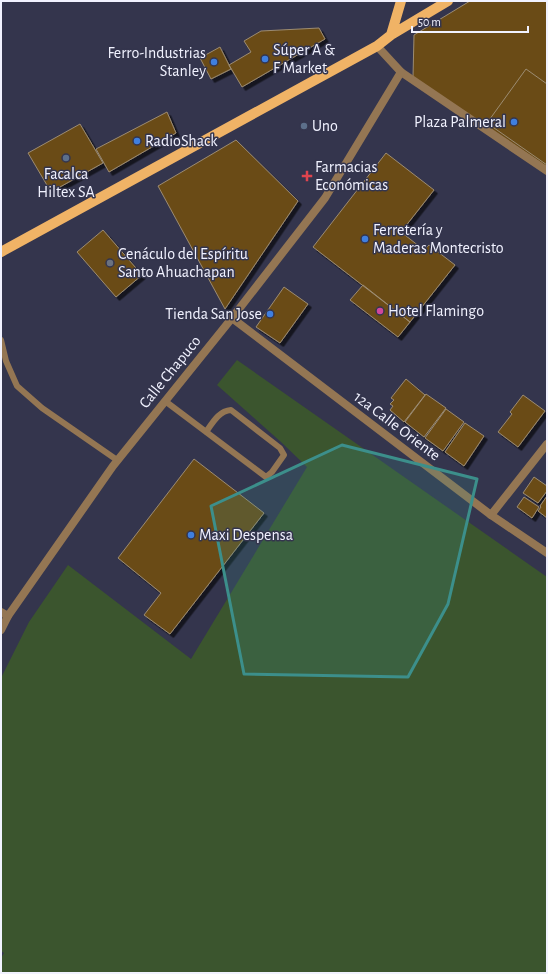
<svg xmlns="http://www.w3.org/2000/svg" width="548" height="974" font-family="'Alegreya Sans',sans-serif">
<defs>
<filter id="shadow"><feDropShadow dx="3.5" dy="3.5" stdDeviation="0" flood-color="#0009"/></filter>
</defs>
<rect width="100%" height="100%" fill="#34354d"/>
<path fill="#3b552e" d="M 237,360 L 547,577 L 547,973 L 1,973 L 1,958 L 4,953 L 1,951 L 1,678 L 29,622 L 68,565 L 191,659 L 307,467 L 281,442 L 217,385 Z"/>
<path fill="#6a4c18" stroke="#9c8b71" filter="url(#shadow)" d="M 470,1 L 547,1 L 547,167 L 413,77 L 414,35 Z
M 319,28 L 325,39 L 242,87 L 229,65 L 251,52 L 244,41 L 261,31 Z
M 220,47 L 231,69 L 211,79 L 200,58 Z
M 526,69 L 547,84 L 547,165 L 487,123 Z
M 167,112 L 176,133 L 109,172 L 96,149 Z
M 80,124 L 103,163 L 51,192 L 28,153 Z
M 236,140 L 298,201 L 225,309 L 158,186 Z
M 386,153 L 434,190 L 401,232 L 424,250 L 429,245 L 455,265 L 410,322 L 313,247 Z
M 103,230 L 142,275 L 116,297 L 77,252 Z
M 363,285 L 410,322 L 398,337 L 350,300 Z
M 284,287 L 308,304 L 280,343 L 256,327 Z
M 406,379 L 425,395 L 404,422 L 390,410 L 393,406 L 390,404 L 394,400 L 391,398 Z
M 426,394 L 446,408 L 424,437 L 405,422 Z
M 523,395 L 545,411 L 518,447 L 498,432 L 512,414 L 510,412 Z
M 446,409 L 464,422 L 443,451 L 425,438 Z
M 465,423 L 484,436 L 464,466 L 445,452 Z
M 194,459 L 264,513 L 170,634 L 144,615 L 161,593 L 118,558 Z
M 534,477 L 547,486 L 547,491 L 538,503 L 523,493 Z
M 547,496 L 547,518 L 538,511 L 541,507 L 540,506 Z
M 524,497 L 539,507 L 532,518 L 517,507 Z"/>
<g fill="none" stroke-linecap="round" stroke-linejoin="round">
<path stroke="#947653" stroke-width="6" d="M 1,340 L 6,361 L 17,386 L 42,408 L 117,460
M 165,401 L 266,477 L 272,472 L 284,455 L 280,448 L 231,410 C 219,411 213,422 206,432"/>
<path stroke="#947653" stroke-width="8" d="M 491,515 L 547,444"/>
<path stroke="#947653" stroke-width="8" d="M 401,72 L 547,171
M 232,318 L 491,515 L 547,553
M 1,612 L 8,616"/>
<path stroke="#947653" stroke-width="8" d="M 1,630 L 8,616 L 113,466 L 232,318 L 325,198 L 401,72 L 377,46"/>
<path stroke="#f0b366" stroke-width="10" d="M 391,35 L 401,1
M 1,252 L 377,46 L 391,35 L 448,1"/>
</g>
<path fill="#3c8f8b" fill-opacity="0.2" stroke="#3c8f8b" stroke-width="3" stroke-linejoin="round" d="M 342,445 L 477,479 L 448,604 L 408,677 L 244,674 L 211,506 Z"/>
<g fill="#3f7fe0" stroke="#34354d" stroke-width="1.5">
<circle cx="265" cy="59" r="4"/>
<circle cx="214" cy="62" r="4"/>
<circle cx="514" cy="122" r="4"/>
<circle cx="137" cy="141" r="4"/>
<circle cx="365" cy="239" r="4"/>
<circle cx="270" cy="314" r="4"/>
<circle cx="191" cy="535" r="4"/>
</g>
<g fill="#5c6f8a" stroke="#34354d" stroke-width="1.5">
<circle cx="304" cy="126" r="4"/>
<circle cx="66" cy="158" r="4"/>
</g>
<path fill="#e0444e" stroke="#34354d" stroke-width="1.5" d="M305 170h4v4h4v4h-4v4h-4v-4h-4v-4h4z"/>
<circle fill="#6b7280" stroke="#34354d" stroke-width="1.5" cx="110" cy="263" r="4"/>
<circle fill="#d1479c" stroke="#34354d" stroke-width="1.5" cx="380" cy="311" r="4"/>
<g text-anchor="middle" dominant-baseline="central" stroke-width="3" stroke-linejoin="round" paint-order="stroke">
<g font-size="16" fill="#f1f2ff" stroke="#34354d" text-anchor="start">
<text x="273" y="50">Súper A &amp;<tspan x="273" dy="18">F Market</tspan></text>
<text x="206" y="53" text-anchor="end">Ferro-Industrias<tspan x="206" dy="18">Stanley</tspan></text>
<text x="506" y="122" text-anchor="end">Plaza Palmeral</text>
<text x="312" y="126">Uno</text>
<text x="145" y="141">RadioShack</text>
<text x="315" y="167">Farmacias<tspan x="315" dy="18">Económicas</tspan></text>
<text x="66" y="174" text-anchor="middle">Facalca<tspan x="66" dy="18">Hiltex SA</tspan></text>
<text x="373" y="230">Ferretería y<tspan x="373" dy="18">Maderas Montecristo</tspan></text>
<text x="118" y="254">Cenáculo del Espíritu<tspan x="118" dy="18">Santo Ahuachapan</tspan></text>
<text x="388" y="311">Hotel Flamingo</text>
<text x="262" y="314" text-anchor="end">Tienda San Jose</text>
<text x="199" y="535">Maxi Despensa</text>
</g>
<g font-size="16" fill="#f1f2ff" stroke="#34354d">
<text transform="translate(170 372) rotate(-51)">Calle Chapuco</text>
<text transform="translate(397 426) rotate(37)">12a Calle Oriente</text>
</g>
</g>
<rect width="548" height="974" fill="none" stroke="#f1f2ff" stroke-width="4"/>
<path d="M412 26v6h116v-6" fill="none" stroke="#f1f2ff" stroke-width="2"/>
<text x="418" y="26" font-size="12" fill="#f1f2ff" stroke="#34354d" stroke-width="3" paint-order="stroke">50 m</text>
</svg>
